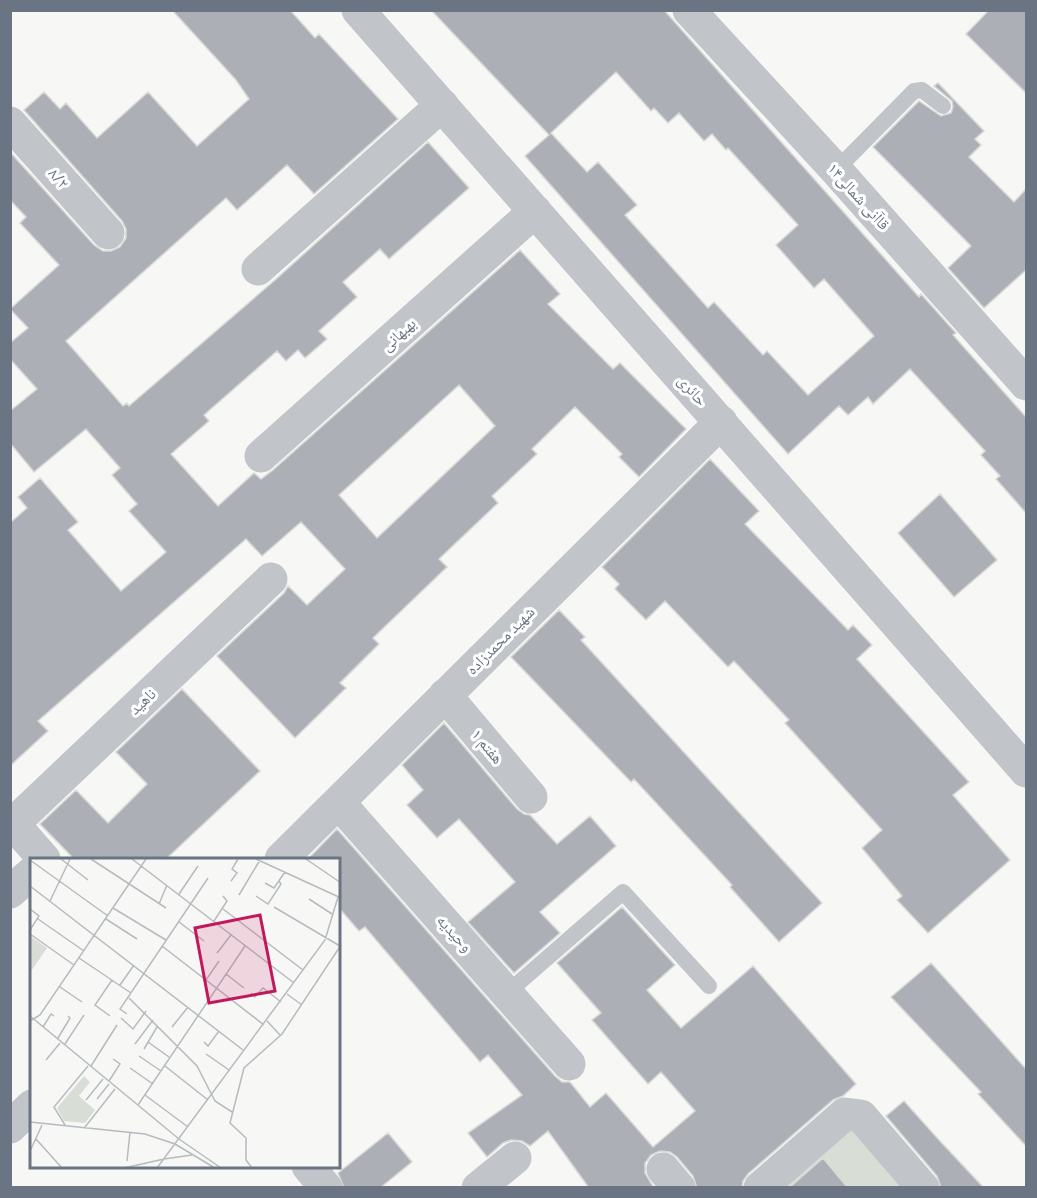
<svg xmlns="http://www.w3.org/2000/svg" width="1037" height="1198" font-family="'Titillium Web','Noto Naskh Arabic',sans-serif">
<rect width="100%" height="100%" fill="#f7f7f5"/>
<path fill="#d8ded6" d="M 842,1129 L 855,1130 L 905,1188 L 772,1188 Z"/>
<path fill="#acb0b6" stroke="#d9d9d7" stroke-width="1.5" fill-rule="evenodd" d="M 172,10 L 290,10 L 315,38 L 319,34 L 398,119 L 314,194 L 287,165 L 237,210 L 226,198 L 66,341 L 123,406 L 127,403 L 129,406 L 275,280 L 428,142 L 469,188 L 389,259 L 380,249 L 343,282 L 357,297 L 319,331 L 327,339 L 305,358 L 298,350 L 286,361 L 277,351 L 204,415 L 209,421 L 171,454 L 218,506 L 254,473 L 261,479 L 273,470 L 520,250 L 560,294 L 548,304 L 613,369 L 620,363 L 686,429 L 639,477 L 619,457 L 622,454 L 575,407 L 532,449 L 537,454 L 492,496 L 498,503 L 439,559 L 447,567 L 373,638 L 379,644 L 340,683 L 346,688 L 295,738 L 217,656 L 284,593 L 288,586 L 307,605 L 345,569 L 301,522 L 262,556 L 246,539 L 38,721 L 48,731 L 10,766 L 10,523 L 27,508 L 18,497 L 40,478 L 78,522 L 68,530 L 121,591 L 166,552 L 129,511 L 137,504 L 112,475 L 120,468 L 86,429 L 34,472 L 10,443 L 10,411 L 37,389 L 10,359 L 10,343 L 28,328 L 10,309 L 59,265 L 20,223 L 26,217 L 10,200 L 10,152 L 94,245 L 103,251 L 111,251 L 120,247 L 126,238 L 126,229 L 122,221 L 24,110 L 44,92 L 60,109 L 66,103 L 97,138 L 148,92 L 197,146 L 249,99 L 236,80 ZM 459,385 L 495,426 L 377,538 L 339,495 Z
M 431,10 L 664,10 L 919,297 L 921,294 L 956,333 L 953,335 L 1026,417 L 1026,513 L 996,479 L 1000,476 L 981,455 L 985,451 L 910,369 L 873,404 L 868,397 L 848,415 L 839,406 L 788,454 L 525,156 L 549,135 ZM 616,72 L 651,111 L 654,108 L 668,123 L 679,113 L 704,141 L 712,134 L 726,150 L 728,148 L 798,225 L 776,245 L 814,288 L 824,279 L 874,336 L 808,395 L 767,351 L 763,355 L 714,302 L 708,308 L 625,215 L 637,205 L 598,162 L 587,172 L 551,133 Z
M 989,10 L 1026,10 L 1026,93 L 966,34 Z
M 938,83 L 984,131 L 975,139 L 981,145 L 969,157 L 1014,202 L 1026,189 L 1026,270 L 984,308 L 948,268 L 971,246 L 873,147 L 919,101 L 941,116 L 951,113 L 953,107 L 952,101 L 934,86 Z
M 710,459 L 759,511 L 745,524 L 848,630 L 853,625 L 872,645 L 857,659 L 969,782 L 953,795 L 1010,860 L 928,933 L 897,900 L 902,896 L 862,848 L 882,830 L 785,723 L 789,720 L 734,661 L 728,667 L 665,601 L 646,620 L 615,589 L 619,584 L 602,567 Z
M 940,494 L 997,560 L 954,597 L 898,533 Z
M 559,610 L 585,637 L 581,640 L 822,903 L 779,942 L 730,887 L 732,885 L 634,779 L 631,782 L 511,657 Z
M 182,689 L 260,771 L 166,859 L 74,859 L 40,824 L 76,790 L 108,823 L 147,784 L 116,752 Z
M 444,723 L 517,809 L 524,814 L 530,815 L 557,844 L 590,816 L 616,846 L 540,912 L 560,933 L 514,973 L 468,922 L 515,882 L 459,819 L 437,838 L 407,805 L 423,790 L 402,765 Z
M 337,829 L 555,1076 L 562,1082 L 570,1082 L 590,1107 L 606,1093 L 653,1147 L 695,1111 L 661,1072 L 648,1084 L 592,1020 L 601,1013 L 557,963 L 622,907 L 675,965 L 647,990 L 681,1028 L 753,966 L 856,1084 L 843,1096 L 833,1100 L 748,1174 L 743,1181 L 742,1188 L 697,1188 L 693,1176 L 677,1157 L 670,1152 L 660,1151 L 651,1155 L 645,1163 L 645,1173 L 654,1188 L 589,1188 L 548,1131 L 530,1146 L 522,1141 L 511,1140 L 503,1143 L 487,1157 L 468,1133 L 522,1095 L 488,1055 L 480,1062 L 365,927 L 359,931 L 339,908 L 339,859 L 308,859 Z
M 931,963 L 1026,1069 L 1026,1146 L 978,1094 L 981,1092 L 891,997 Z
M 904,1101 L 939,1140 L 984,1188 L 941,1188 L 937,1176 L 886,1116 Z
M 388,1133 L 412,1162 L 380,1188 L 344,1188 L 338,1173 Z
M 823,1158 L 848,1188 L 789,1188 Z"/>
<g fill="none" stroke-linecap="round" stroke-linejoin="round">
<path stroke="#c1c4c8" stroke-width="16" d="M 836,170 L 914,91 L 922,90 L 943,106
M 508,992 L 623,892 L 709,986"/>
<path stroke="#c1c4c8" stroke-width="33" d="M 689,10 L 836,170 L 1026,384
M 10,123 L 108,233
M 258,269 L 442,105
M 261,456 L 535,211
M 445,695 L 531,797
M 339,803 L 569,1064
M 10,820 L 44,859
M 14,823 L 271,579
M 281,859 L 721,422
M 10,892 L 32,873
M 10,1127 L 32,1106
M 308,1166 L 326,1188
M 663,1169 L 679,1188
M 478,1188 L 515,1158
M 760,1188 L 845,1114 L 861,1116 L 923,1188"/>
<path stroke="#c1c4c8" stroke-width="33" d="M 358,10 L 1026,771"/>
</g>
<g text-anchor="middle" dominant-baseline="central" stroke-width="6" stroke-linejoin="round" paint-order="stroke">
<g font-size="16" fill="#6a7482" stroke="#fff">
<text transform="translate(59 178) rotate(49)">۸/۲</text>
<text transform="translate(859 196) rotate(48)">قاآنی شمالی۱۴</text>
<text transform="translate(398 334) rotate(-42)">بهبهانی</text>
<text transform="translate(693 390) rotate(49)">حائری</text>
<text transform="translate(500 640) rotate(-45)">شهید محمدزاده</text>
<text transform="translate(142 701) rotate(-43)">ناهید</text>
<text transform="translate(488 746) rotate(50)">هفتم ۱</text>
<text transform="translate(455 933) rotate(48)">وحیدیه</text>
</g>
</g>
<g transform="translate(30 858)">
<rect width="310" height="310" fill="#f7f7f5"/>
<path d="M 0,78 L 17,90 L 2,112 L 0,111 ZM 54,218 L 60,224 L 49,238 L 65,252 L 55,265 L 34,263 L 27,250 Z" fill="#d8ded6"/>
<path fill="none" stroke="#b6bbc0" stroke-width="1.5" d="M 31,1 L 58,22M 61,1 L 136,50M 102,1 L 264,125M 226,1 L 311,40M 276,1 L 311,25M 0,2 L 78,58M 201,23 L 207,15 L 202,11 L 208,1M 235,25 L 244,30 L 255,14M 0,28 L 213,192M 149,36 L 168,8M 209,37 L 230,2M 226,38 L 238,46 L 251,26 L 249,23M 279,41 L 302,56M 20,43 L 40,1M 129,46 L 137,27M 244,49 L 310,88M 83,50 L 136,82M 0,51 L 9,58 L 0,72M 193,51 L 273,112M 8,61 L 54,93M 76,61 L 107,81M 184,63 L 197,43 L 193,38M 149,64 L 174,83M 0,76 L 44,107M 132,88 L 234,167M 187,95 L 201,77M 49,100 L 101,135M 196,116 L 214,130M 176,122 L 189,103M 90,127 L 104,107M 30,129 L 52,144M 221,135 L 225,139 L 233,130 L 251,144M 257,136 L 272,147M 99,140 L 167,208 L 185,243 L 202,254M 97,156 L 90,151 L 178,20M 0,158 L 149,281 L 191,310M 80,158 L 65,147 L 82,122M 91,160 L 103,171 L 116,153M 0,163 L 10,157 L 116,1M 237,163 L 251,178M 13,169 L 21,156 L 24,158M 142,169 L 158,149M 28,180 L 40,160 L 38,158M 118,184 L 139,199M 174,184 L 178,188 L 189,173M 35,186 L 54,157M 105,186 L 123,162M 114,191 L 127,169M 176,196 L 199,212M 109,198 L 131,213M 16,202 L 30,185M 61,208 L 87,167M 135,208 L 178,242M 100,210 L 123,226M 79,223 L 90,206 L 83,201M 115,237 L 158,269M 67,241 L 79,226M 56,242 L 73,221M 108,247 L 215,88M 0,264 L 115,276 L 145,286 L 185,310M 35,267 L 24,249 L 58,208M 55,269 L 85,231M 6,281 L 32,310M 1,291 L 12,267M 134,301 L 162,297M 97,303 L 100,274M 94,310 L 134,301M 127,310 L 295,82 L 308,39M 222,310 L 216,302 L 216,280 L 200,265 L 214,210 L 252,176 L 311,87"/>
<path fill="#c2185b" fill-opacity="0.15" stroke="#c2185b" stroke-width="3" d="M 230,57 L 245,133 L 179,145 L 165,70 Z"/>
<rect width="310" height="310" fill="none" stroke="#6a7482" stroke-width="3"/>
</g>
<rect width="1037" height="1198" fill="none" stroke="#6a7482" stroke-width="24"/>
</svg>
